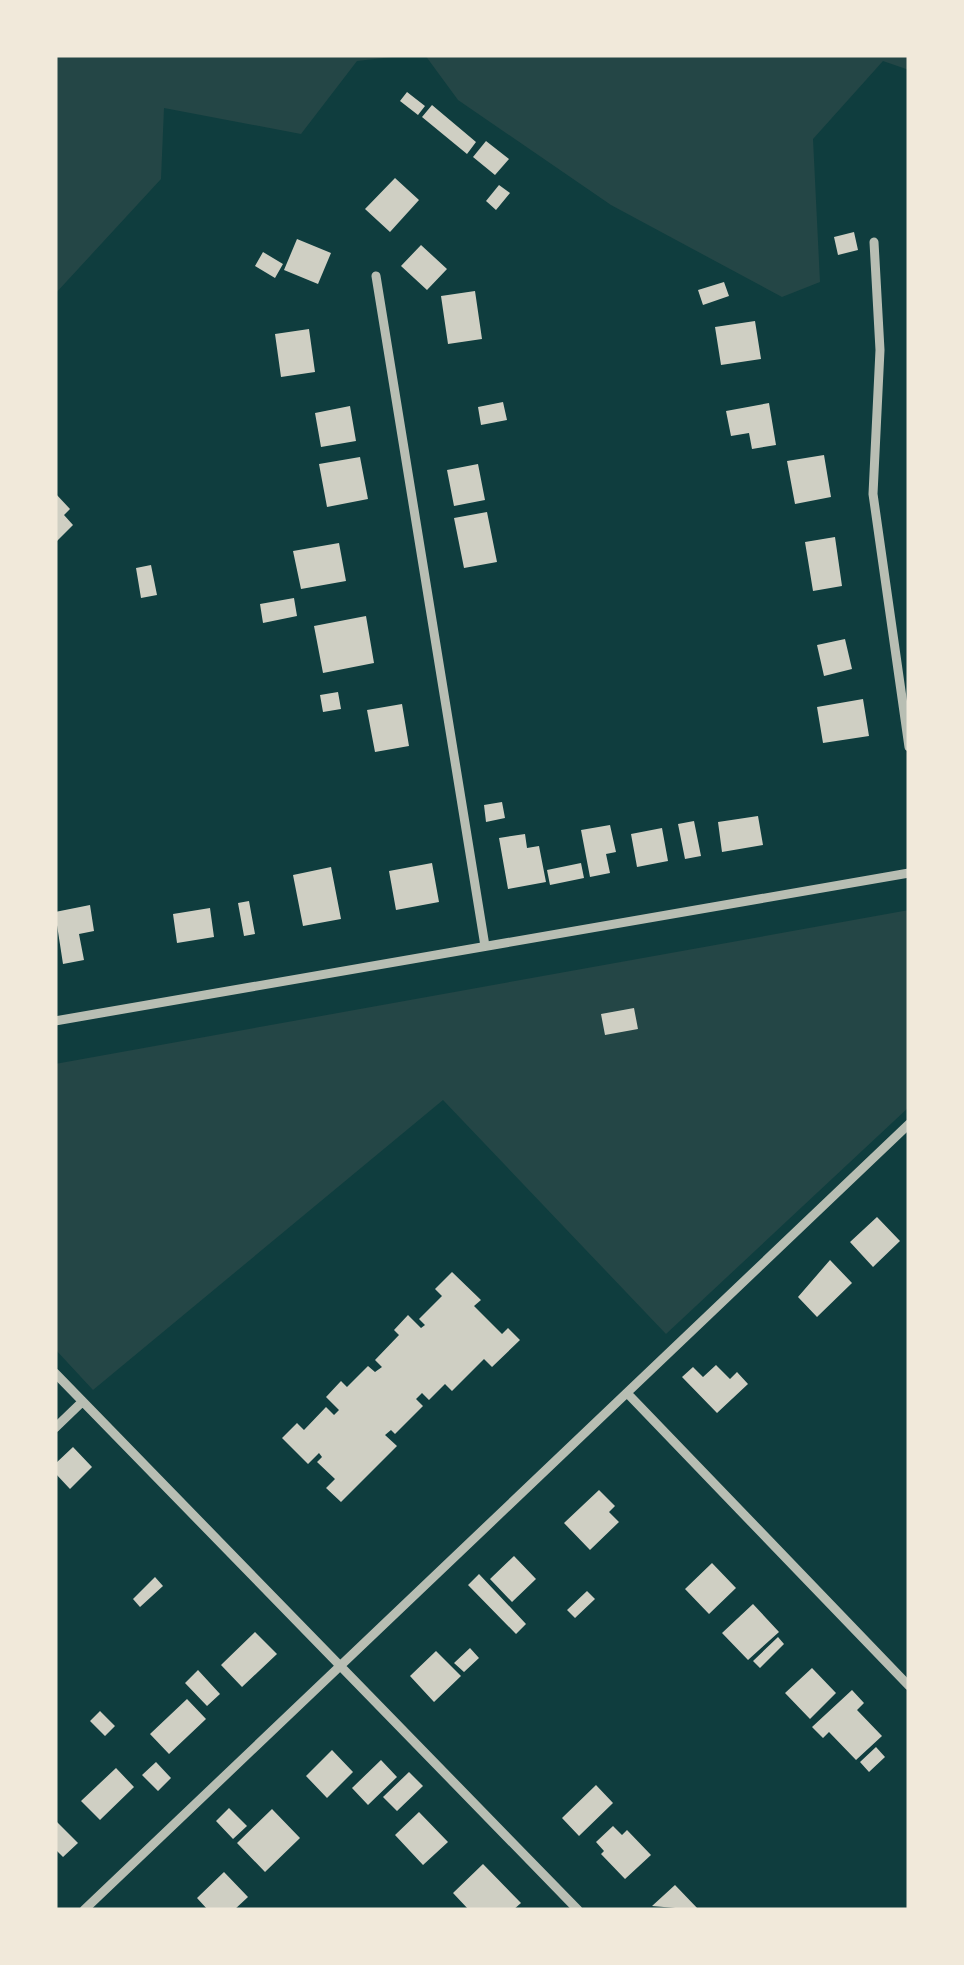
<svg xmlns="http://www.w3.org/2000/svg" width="964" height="1965" font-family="'Alegreya Sans',sans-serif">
<rect width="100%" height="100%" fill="#0f3d3e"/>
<path fill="#244646" d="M 55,55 L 410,55 L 357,61 L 301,134 L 164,108 L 161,179 L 55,294 Z
M 425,55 L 909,55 L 909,70 L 883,61 L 813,139 L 820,282 L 782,297 L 611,205 L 458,100 Z
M 909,910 L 909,1107 L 666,1334 L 443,1100 L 93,1390 L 55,1349 L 55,1064 Z"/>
<path fill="#cfcfc3" d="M 407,92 L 425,106 L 418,115 L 400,101 Z
M 432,105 L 476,142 L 467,154 L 422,117 Z
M 486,141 L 509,159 L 495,175 L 473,157 Z
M 395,178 L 419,200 L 390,232 L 365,209 Z
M 499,185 L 510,193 L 496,210 L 486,201 Z
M 854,232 L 858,250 L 838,255 L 834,237 Z
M 297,239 L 331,253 L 318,284 L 284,270 Z
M 421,245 L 447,269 L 427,290 L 401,266 Z
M 263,252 L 283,264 L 275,278 L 255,266 Z
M 724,282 L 729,296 L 703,305 L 698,290 Z
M 475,291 L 482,339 L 448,344 L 441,296 Z
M 755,321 L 761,359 L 721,365 L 715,327 Z
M 309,329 L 315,372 L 281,377 L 275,334 Z
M 503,402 L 507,420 L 481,425 L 478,407 Z
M 769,403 L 776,445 L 752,449 L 749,433 L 731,436 L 726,411 Z
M 350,406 L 356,441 L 321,447 L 315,413 Z
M 824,455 L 831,497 L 795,504 L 787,461 Z
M 360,457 L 368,499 L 327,507 L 319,464 Z
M 478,464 L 485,500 L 454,506 L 447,470 Z
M 55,493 L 70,509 L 64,515 L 73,525 L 55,543 Z
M 487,512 L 497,562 L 464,568 L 454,518 Z
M 835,537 L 842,586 L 813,591 L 805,542 Z
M 339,543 L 346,581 L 301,589 L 293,551 Z
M 151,565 L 157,595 L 141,598 L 136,568 Z
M 294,598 L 297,616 L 263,623 L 260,604 Z
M 366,616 L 374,663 L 323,673 L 314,626 Z
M 845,639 L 852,669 L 824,676 L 817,645 Z
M 338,692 L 341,709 L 323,712 L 320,695 Z
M 863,699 L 869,736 L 823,743 L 817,707 Z
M 402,704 L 409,746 L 375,752 L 367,710 Z
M 502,802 L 505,818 L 486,822 L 484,805 Z
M 758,816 L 763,845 L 722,852 L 718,822 Z
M 694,821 L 701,856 L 685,859 L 678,824 Z
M 610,825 L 616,852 L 606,854 L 610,873 L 590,877 L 581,830 Z
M 662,828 L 668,861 L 637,867 L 631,834 Z
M 525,834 L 527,848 L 539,846 L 546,882 L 508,889 L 499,838 Z
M 432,863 L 439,902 L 396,910 L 389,871 Z
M 581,863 L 584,878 L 550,885 L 547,870 Z
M 331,867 L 341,919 L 303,926 L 293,875 Z
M 249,901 L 255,934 L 244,936 L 238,903 Z
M 90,905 L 94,931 L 79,934 L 84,960 L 63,964 L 55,912 Z
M 210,908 L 214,937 L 177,943 L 173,914 Z
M 634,1008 L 638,1029 L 605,1035 L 601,1014 Z
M 877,1217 L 900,1241 L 873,1267 L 850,1242 Z
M 830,1260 L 852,1283 L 817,1317 L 798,1297 Z
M 452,1272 L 481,1300 L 474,1306 L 502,1334 L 508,1328 L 520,1340 L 492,1367 L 484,1359 L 452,1391 L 445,1384 L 429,1400 L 422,1393 L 416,1399 L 423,1406 L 395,1434 L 391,1430 L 385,1435 L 397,1446 L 341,1502 L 326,1488 L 335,1479 L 317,1462 L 322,1457 L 319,1453 L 308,1464 L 282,1438 L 297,1423 L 304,1430 L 326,1407 L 334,1415 L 339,1410 L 326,1397 L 341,1381 L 347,1387 L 368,1366 L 375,1372 L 382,1367 L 375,1360 L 399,1335 L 394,1330 L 408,1315 L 421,1328 L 425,1325 L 419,1319 L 442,1296 L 435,1289 Z
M 716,1365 L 730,1379 L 737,1372 L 748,1384 L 717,1413 L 682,1377 L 693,1367 L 703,1377 Z
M 73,1447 L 92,1467 L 70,1489 L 55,1473 L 55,1464 Z
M 599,1490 L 615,1506 L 609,1512 L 619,1522 L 590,1550 L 564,1523 Z
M 514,1556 L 536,1579 L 512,1602 L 490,1579 Z
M 712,1563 L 736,1588 L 709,1614 L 685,1589 Z
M 479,1574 L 526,1624 L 516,1634 L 468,1585 Z
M 155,1577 L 163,1586 L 140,1607 L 133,1599 Z
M 587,1591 L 595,1599 L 575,1618 L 567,1610 Z
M 753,1604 L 779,1632 L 748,1660 L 722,1633 Z
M 255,1632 L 277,1654 L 242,1687 L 221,1665 Z
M 778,1637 L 784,1644 L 760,1668 L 753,1661 Z
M 470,1648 L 479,1658 L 464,1672 L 454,1663 Z
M 436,1651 L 461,1676 L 434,1702 L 410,1676 Z
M 812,1668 L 836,1693 L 810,1719 L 785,1693 Z
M 198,1670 L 220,1694 L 207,1706 L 185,1683 Z
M 852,1690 L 864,1703 L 857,1710 L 882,1736 L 856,1760 L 829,1732 L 823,1738 L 812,1727 Z
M 187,1699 L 206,1719 L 169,1754 L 150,1734 Z
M 100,1711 L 115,1726 L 105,1736 L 90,1721 Z
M 876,1747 L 885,1757 L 869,1772 L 860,1762 Z
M 332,1750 L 353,1772 L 327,1798 L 306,1776 Z
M 381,1760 L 397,1777 L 368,1805 L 352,1788 Z
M 156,1762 L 171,1778 L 158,1791 L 142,1775 Z
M 116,1768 L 134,1787 L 100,1820 L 81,1801 Z
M 409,1772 L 423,1786 L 397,1811 L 383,1797 Z
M 596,1785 L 613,1803 L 579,1836 L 562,1818 Z
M 229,1808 L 247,1826 L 233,1839 L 216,1821 Z
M 272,1809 L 300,1838 L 265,1872 L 237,1843 Z
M 419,1812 L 448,1842 L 423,1865 L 395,1835 Z
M 55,1820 L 78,1843 L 63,1857 L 55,1849 Z
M 613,1826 L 622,1835 L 627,1830 L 651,1855 L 625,1879 L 601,1854 L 604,1851 L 596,1842 Z
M 483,1864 L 521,1903 L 513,1910 L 469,1910 L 453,1893 Z
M 224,1872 L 248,1897 L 234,1910 L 208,1910 L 197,1898 Z
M 675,1885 L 699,1910 L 652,1906 Z"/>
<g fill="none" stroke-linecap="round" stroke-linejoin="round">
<path stroke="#b8beb3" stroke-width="9" d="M 874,242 L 880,350 L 873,494 L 909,747
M 376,276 L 485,946
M 55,1021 L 909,873
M 55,1373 L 578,1910
M 628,1394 L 909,1686
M 55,1428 L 82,1402
M 84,1910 L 909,1124"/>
</g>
<rect width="964" height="1965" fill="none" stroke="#f1e9da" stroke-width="115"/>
</svg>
